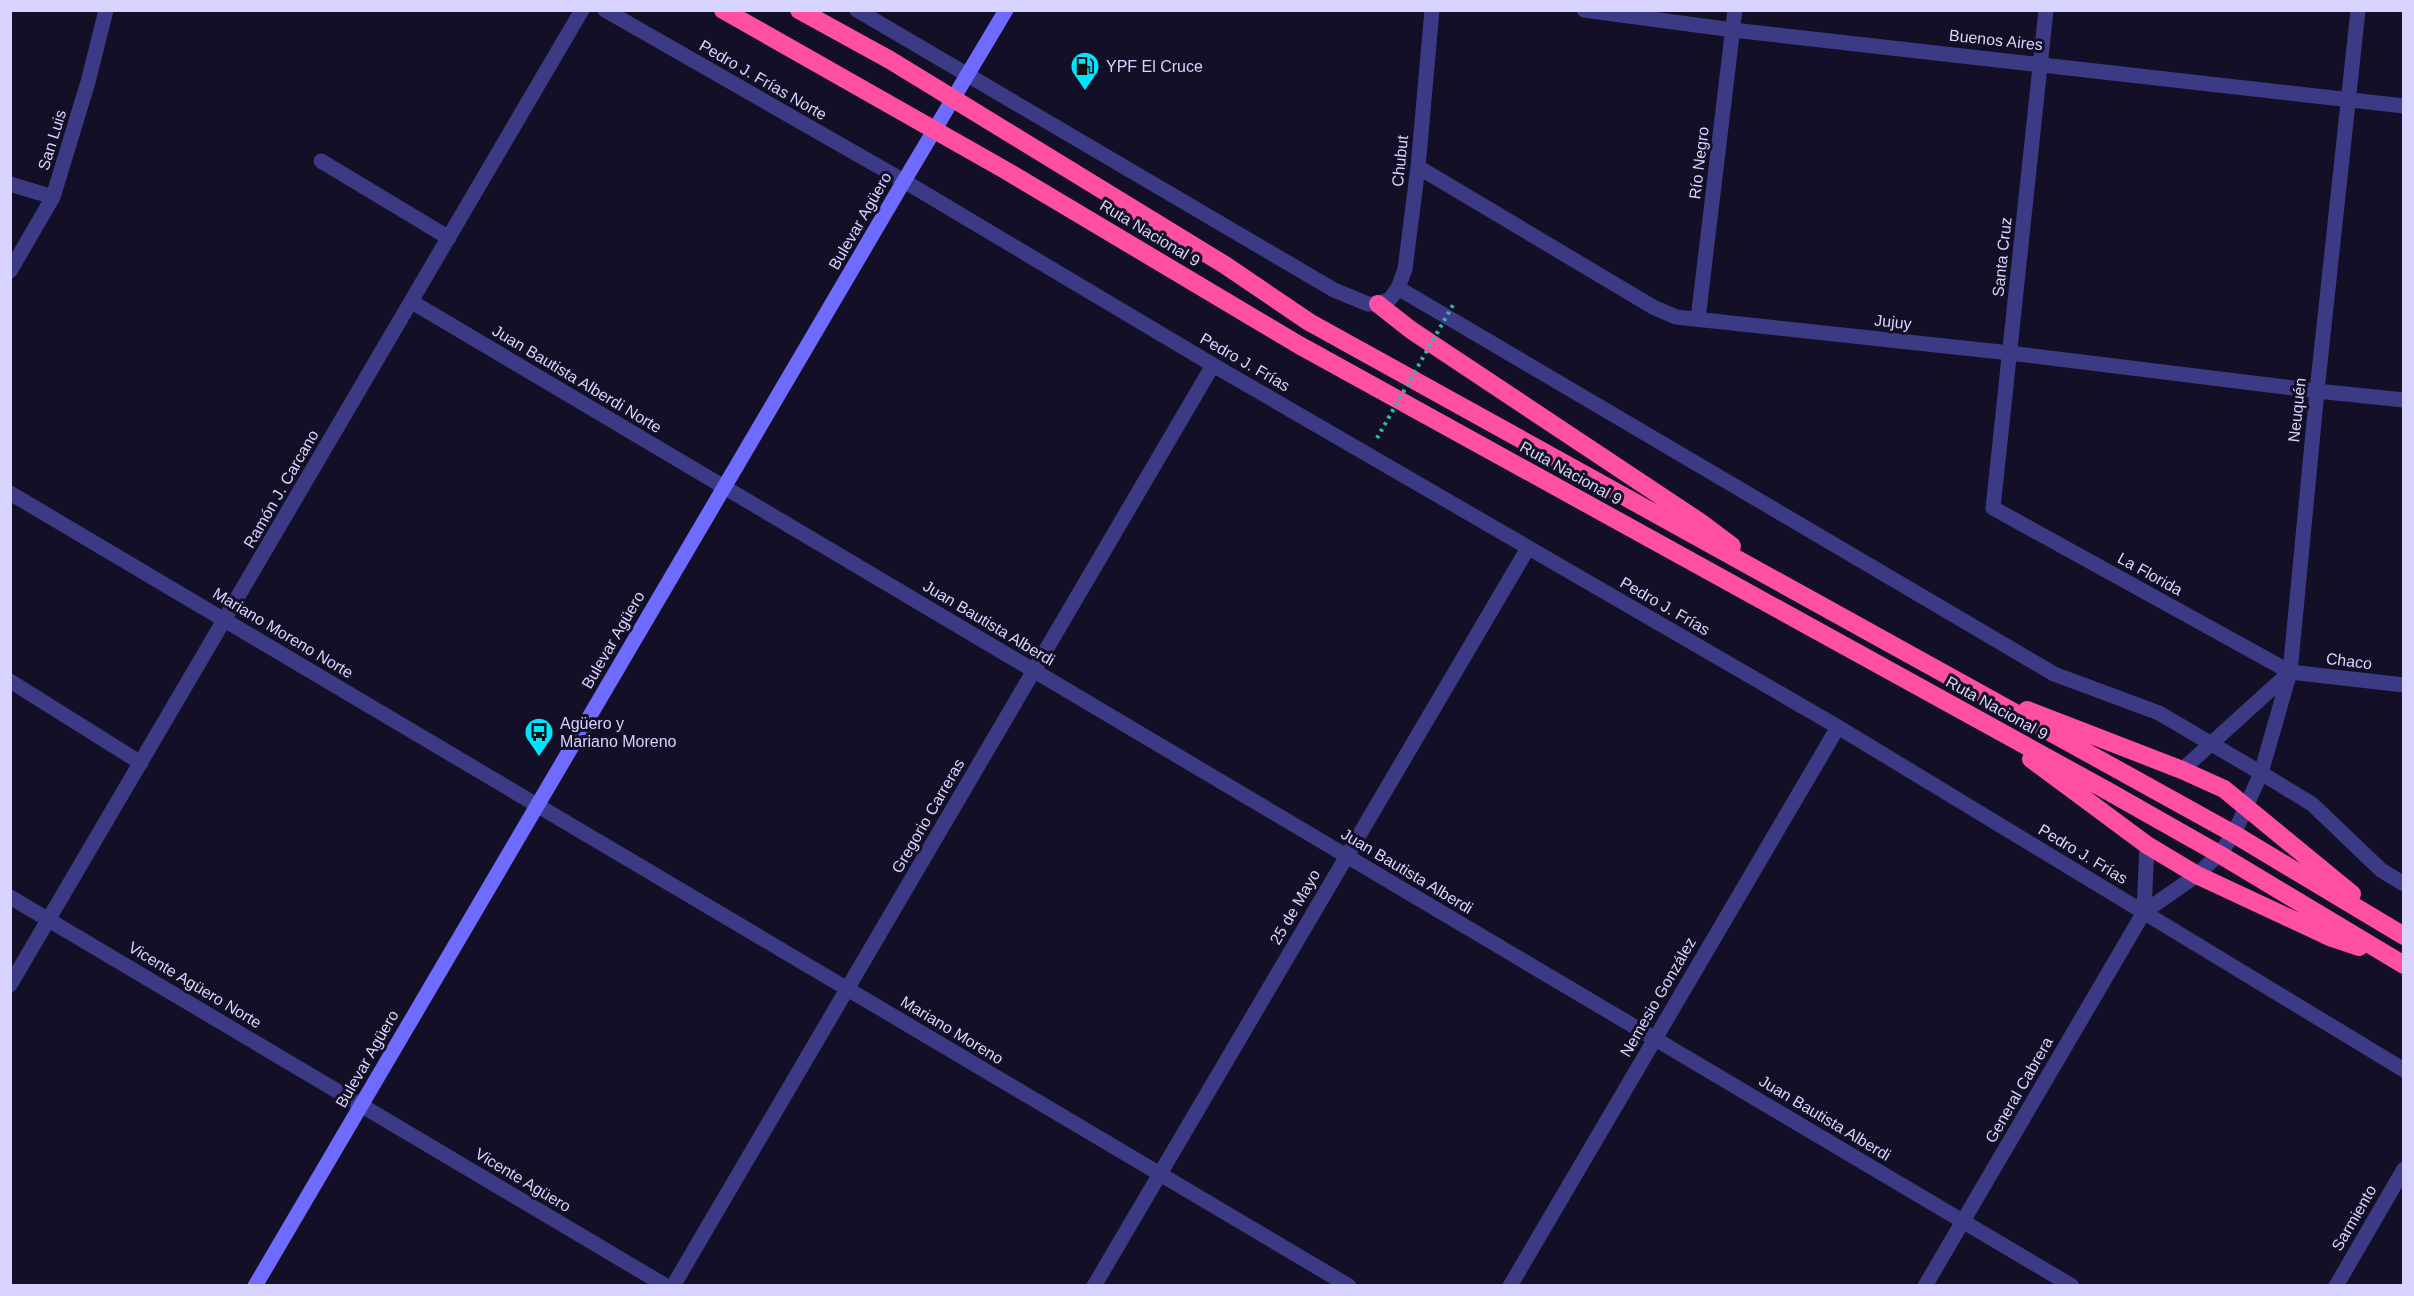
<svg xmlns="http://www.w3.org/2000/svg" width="2414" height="1296" font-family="Helvetica,sans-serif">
<rect width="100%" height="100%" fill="#130f26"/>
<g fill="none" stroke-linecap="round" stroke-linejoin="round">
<path stroke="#3d3a85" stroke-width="15" d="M 605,10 L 904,181 L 1213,365 L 1838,727 L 2404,1070
M 857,10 L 1334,290 L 1368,304 L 1378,304 L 1390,299 L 1398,288 L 1405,269 L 1418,167 L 1432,10
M 1584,10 L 1733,30 L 2404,106
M 2046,10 L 1993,508 L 2290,672 L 2404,685
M 321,161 L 449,238
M 1418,167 L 1653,307 L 1676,317 L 2010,353 L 2317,391 L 2404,400
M 10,184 L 53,197
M 10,271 L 53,197 L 88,82 L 106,10
M 1398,288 L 2054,674 L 2159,713 L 2261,773 L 2312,804 L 2381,870 L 2404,884
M 412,302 L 2072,1286
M 1698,319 L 1735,10
M 10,493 L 1349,1286
M 10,681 L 141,763
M 2182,770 L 2290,672
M 10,897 L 666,1286
M 2144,912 L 2147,845
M 10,985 L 582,10
M 673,1286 L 1213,365
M 1094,1286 L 1528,548
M 1510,1286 L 1838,727
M 1925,1286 L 2144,912 L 2197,875 L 2219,854 L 2234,834 L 2261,773 L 2290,672 L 2317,391 L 2358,10
M 2336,1286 L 2404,1169"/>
<path stroke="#6f6bff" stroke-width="15" d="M 255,1286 L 904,181 L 1006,10"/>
<path stroke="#ff4fa3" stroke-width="18" d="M 723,10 L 1005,170 L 1299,345 L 2106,790 L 2219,854 L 2404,965
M 799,10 L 890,60 L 1225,265 L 1309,322 L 2234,834 L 2404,936
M 1378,304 L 1411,330 L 1700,522 L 1732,546
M 2027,710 L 2182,770 L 2224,789 L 2352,894
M 2031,759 L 2147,845 L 2197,875 L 2332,938 L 2359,947"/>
<path stroke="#2fb8b0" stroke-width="4" stroke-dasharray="3 4.5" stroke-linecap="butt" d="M 1377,438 L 1453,305"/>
</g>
<defs>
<g id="fuel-pin" transform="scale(1.5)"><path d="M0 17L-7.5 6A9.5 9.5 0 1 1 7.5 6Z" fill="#00e5ff" stroke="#130f26"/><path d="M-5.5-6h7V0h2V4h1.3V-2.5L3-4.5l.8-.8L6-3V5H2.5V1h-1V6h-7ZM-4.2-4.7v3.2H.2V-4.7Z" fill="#111"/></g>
<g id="bus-pin" transform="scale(1.5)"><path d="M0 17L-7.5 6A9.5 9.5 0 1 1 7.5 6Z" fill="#00e5ff" stroke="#130f26"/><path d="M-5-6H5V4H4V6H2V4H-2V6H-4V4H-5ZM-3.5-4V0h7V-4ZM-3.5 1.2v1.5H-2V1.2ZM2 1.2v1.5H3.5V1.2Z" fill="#111"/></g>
</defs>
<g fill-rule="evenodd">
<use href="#fuel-pin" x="1085" y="66"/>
<use href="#bus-pin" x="539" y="732"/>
</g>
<g text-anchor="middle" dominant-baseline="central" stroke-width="6" stroke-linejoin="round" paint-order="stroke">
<g font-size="16" fill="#d9d4ff" stroke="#130f26">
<text transform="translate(1996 40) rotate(6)">Buenos Aires</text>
<text transform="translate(763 80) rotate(30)">Pedro J. Frías Norte</text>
<text transform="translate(52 140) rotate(-73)">San Luis</text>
<text transform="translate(1400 161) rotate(-84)">Chubut</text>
<text transform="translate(1699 163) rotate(-83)">Río Negro</text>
<text transform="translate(860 221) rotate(-60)">Bulevar Agüero</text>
<text transform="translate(1150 233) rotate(31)">Ruta Nacional 9</text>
<text transform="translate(2002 257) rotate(-84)">Santa Cruz</text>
<text transform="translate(1893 322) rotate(6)">Jujuy</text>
<text transform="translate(1245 362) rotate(30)">Pedro J. Frías</text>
<text transform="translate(577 379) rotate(31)">Juan Bautista Alberdi Norte</text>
<text transform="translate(2297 410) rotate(-84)">Neuquén</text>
<text transform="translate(1571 473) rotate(29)">Ruta Nacional 9</text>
<text transform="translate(281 489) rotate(-60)">Ramón J. Carcano</text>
<text transform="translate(2150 574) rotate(29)">La Florida</text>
<text transform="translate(1665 606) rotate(30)">Pedro J. Frías</text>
<text transform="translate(989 623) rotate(31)">Juan Bautista Alberdi</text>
<text transform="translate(283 633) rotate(31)">Mariano Moreno Norte</text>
<text transform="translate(613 640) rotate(-60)">Bulevar Agüero</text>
<text transform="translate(2349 661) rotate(7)">Chaco</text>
<text transform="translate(1997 708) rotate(29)">Ruta Nacional 9</text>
<text transform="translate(928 816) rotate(-60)">Gregorio Carreras</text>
<text transform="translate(2083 854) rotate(31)">Pedro J. Frías</text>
<text transform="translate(1407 871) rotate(31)">Juan Bautista Alberdi</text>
<text transform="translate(1295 907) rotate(-60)">25 de Mayo</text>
<text transform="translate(195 985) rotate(31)">Vicente Agüero Norte</text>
<text transform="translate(1658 997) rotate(-60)">Nemesio González</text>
<text transform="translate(952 1030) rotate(31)">Mariano Moreno</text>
<text transform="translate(367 1059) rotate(-60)">Bulevar Agüero</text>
<text transform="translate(2019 1090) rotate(-60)">General Cabrera</text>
<text transform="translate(1825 1118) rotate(31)">Juan Bautista Alberdi</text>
<text transform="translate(523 1180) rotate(31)">Vicente Agüero</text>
<text transform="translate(2354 1218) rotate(-60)">Sarmiento</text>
</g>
<g font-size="16" fill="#d9d4ff" stroke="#130f26" text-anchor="start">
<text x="1106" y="66">YPF El Cruce</text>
<text x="560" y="723">Agüero y<tspan x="560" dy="18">Mariano Moreno</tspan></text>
</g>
</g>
<rect width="2414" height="1296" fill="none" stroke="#d9d4ff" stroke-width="24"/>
</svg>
